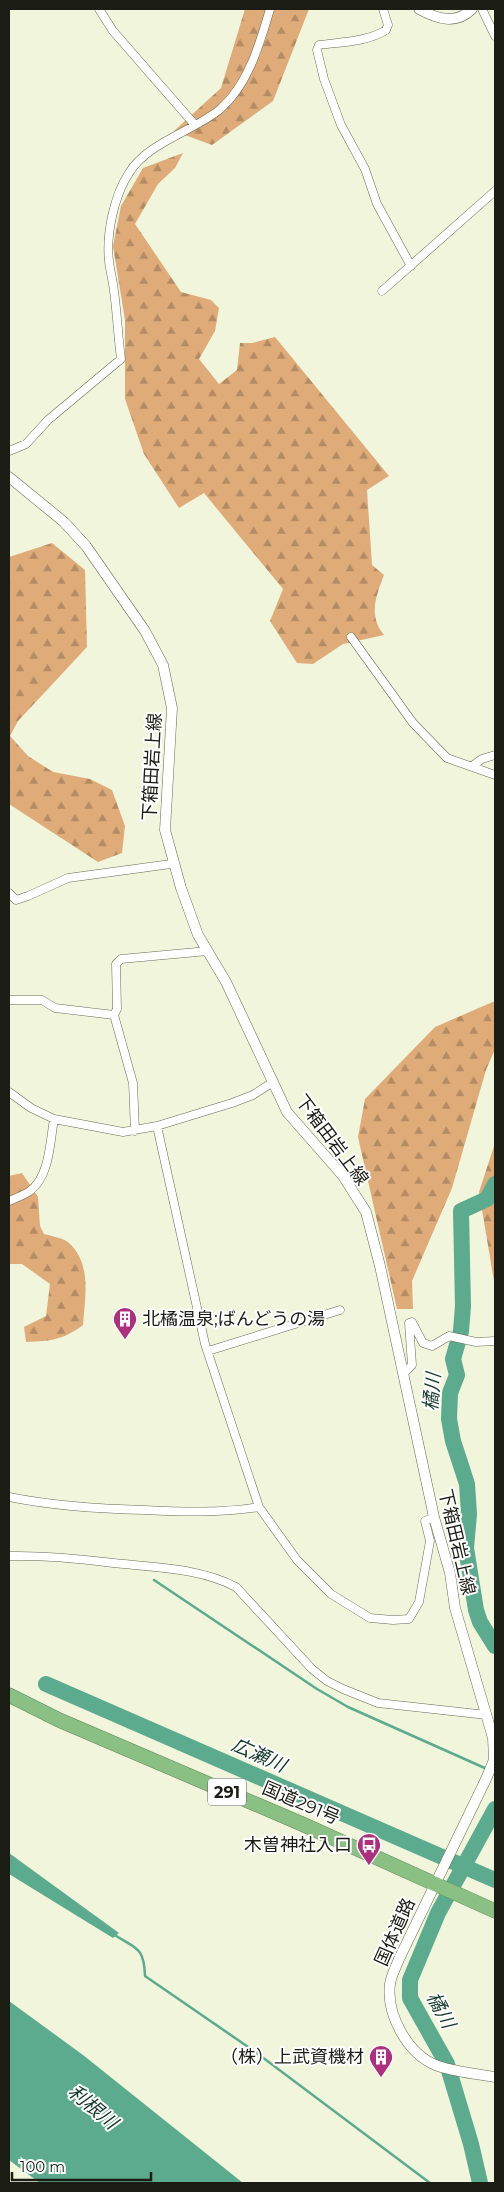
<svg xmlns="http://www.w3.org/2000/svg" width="504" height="2192" font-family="Montserrat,'Noto Sans JP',sans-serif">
<defs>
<pattern id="forest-firs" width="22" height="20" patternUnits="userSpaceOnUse" patternTransform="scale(1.25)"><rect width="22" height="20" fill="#dfab79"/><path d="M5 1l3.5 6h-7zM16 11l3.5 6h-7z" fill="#b48b62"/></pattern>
</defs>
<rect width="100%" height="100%" fill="#f0f5db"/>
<path fill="url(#forest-firs)" d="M 245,9 L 309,9 L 273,101 L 212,145 L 174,131 L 221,88 Z
M 183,153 L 175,168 L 158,184 L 135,224 L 181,292 L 211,300 L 219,308 L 215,331 L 199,359 L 219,384 L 237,370 L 240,343 L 252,343 L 275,337 L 389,476 L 367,490 L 372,565 L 384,575 C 376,596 368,616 384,635 L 343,644 L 313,664 L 297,663 L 270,621 L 283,589 L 204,493 L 179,508 L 144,454 L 125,399 L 125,320 L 113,246 L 121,206 L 143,168 Z
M 52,543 L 85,570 L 87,647 L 18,721 L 10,736 L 28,756 L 53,772 L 90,779 L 112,790 L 125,826 L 122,853 L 98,862 L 9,804 L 9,557 Z
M 495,1001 L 495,1049 L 486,1070 L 452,1188 L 412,1281 L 413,1309 L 397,1309 L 358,1137 L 365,1099 L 435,1027 Z
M 495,1143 L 495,1287 L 479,1192 Z
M 22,1173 L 38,1197 L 40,1226 L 44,1234 C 51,1236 64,1238 69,1243 C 92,1264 85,1297 83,1325 C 63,1340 51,1341 26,1342 L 24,1327 L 46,1316 L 50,1284 L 22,1264 L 9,1264 L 9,1176 Z"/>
<path fill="#5dab8f" d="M 9,1853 L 119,1933 L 113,1938 L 9,1874 Z
M 9,2001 L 83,2055 L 243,2183 L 40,2183 L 9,2160 Z"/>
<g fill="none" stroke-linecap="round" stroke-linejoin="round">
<path stroke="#5dab8f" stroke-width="2.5" d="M 154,1580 L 317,1689 L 348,1707 L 487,1769
M 113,1934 C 136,1949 144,1946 145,1976 L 254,2051 L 430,2183"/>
<path stroke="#5dab8f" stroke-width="16" d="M 495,1184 L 487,1199 L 461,1211 L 463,1306 L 461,1331 L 453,1359 L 457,1375 L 450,1393 L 449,1419 L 453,1441 L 467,1484 L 469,1514 L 466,1548 L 476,1610 L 480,1622 L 495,1646
M 46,1684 L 456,1863
M 472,1870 L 495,1880
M 480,2183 L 471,2144 L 447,2064 L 410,1998 L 410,1980 L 438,1913 L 495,1809"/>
<g stroke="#676b54" stroke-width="9">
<path id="street" d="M 99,9 L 113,31 L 195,125
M 383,9 L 388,25 L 386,30 C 367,42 341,42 319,45 L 317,50 L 324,79 L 341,125 L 365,169 L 377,204 L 411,266
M 482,9 L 495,36
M 382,291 L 495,191
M 9,451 L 26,444 L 48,420 L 121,359 C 118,336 117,313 114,291 C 113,281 110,271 109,261 C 106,234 114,196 129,173 C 147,143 193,131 219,110 C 248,86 260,43 270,9
M 351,637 L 413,723 L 447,758 L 495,775
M 472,766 L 482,759 L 495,755
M 9,893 L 16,900 L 28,896 L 68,878 L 171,864
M 9,1000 L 42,1000 L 55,1008 L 114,1015 L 133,1083 L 135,1131
M 114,1015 L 117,1009 L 116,964 L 121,959 L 208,951
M 9,1092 L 31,1108 L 54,1119 L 123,1132 L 157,1126 L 232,1103 L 253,1095 L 273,1082
M 157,1126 L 205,1344 L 259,1507 L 297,1560 L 331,1594 L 370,1618 L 393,1620 L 409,1619 L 419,1602 L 430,1541 L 425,1521 L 434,1517
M 9,1201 C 16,1198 24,1195 30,1191 C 50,1176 50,1141 54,1119
M 208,1351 L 340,1310
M 404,1373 L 412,1365 L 409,1323 L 412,1322 L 423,1343 L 432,1346 L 449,1336 L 476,1342 L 495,1341
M 9,1497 C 54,1506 99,1509 145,1510 C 184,1512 221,1513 259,1507
M 9,1556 C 48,1555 85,1560 124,1564 C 161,1568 202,1569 236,1587 L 312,1669 L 327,1681 L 343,1689 L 378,1703 L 487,1715"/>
</g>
<g stroke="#676b54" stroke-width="11">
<path id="secondary" d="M 419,9 C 437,19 456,25 472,9
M 9,477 L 64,522 L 86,546 L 145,631 L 163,665 L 172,708 L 165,830 L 181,888 L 198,935 L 226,982 L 287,1112 L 343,1176 L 366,1212 L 380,1266 L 434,1517 L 450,1573 L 455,1608 L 493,1738 L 494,1760 L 486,1779 L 399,1959 C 396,1967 391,1976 390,1984 C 386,2015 408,2055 438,2066 C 456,2072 477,2074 495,2077"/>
</g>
<g stroke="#63875d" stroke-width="15">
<path id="highway" d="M 9,1695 L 59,1720 L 302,1824 L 495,1911"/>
</g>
<use href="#street" stroke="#fff" stroke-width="8"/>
<use href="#secondary" stroke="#fff" stroke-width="10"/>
<use href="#highway" stroke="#8ac084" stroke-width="14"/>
</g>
<defs>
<g id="building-pin" transform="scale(1.25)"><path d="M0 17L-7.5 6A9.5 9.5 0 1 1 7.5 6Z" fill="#ae2f7d" stroke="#fff"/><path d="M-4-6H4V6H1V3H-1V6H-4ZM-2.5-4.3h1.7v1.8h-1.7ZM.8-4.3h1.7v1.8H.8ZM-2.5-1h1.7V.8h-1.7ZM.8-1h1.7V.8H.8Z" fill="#fff"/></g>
<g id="bus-pin" transform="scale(1.25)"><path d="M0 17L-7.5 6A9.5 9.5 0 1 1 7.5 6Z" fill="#ae2f7d" stroke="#fff"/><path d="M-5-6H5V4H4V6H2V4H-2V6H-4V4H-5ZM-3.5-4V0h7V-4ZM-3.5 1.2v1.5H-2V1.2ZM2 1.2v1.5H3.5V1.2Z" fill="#fff"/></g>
</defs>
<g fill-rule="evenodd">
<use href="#building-pin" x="125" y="1319"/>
<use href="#bus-pin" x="369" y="1845"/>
<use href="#building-pin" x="381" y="2057"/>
</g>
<g text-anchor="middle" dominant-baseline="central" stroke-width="4" stroke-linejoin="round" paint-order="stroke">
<rect fill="#fff" stroke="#5f615a" stroke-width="1" x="208" y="1778.5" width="38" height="27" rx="4"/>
<g font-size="16" font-weight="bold" fill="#1b1d14">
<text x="227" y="1792">291</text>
</g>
<g font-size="18" fill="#1b1d14" stroke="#fff">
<text transform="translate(152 767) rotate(-87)">下箱田岩上線</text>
<text transform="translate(332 1140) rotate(53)">下箱田岩上線</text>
<text transform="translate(457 1542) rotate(77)">下箱田岩上線</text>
<text transform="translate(301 1803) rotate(23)">国道291号</text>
<text transform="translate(395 1932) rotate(-66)">国体道路</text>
</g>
<g font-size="18" fill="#1b1d14" stroke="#fff" text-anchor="end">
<text x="142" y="1319" text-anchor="start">北橘温泉;ばんどうの湯</text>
<text x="352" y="1845">木曽神社入口</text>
<text x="364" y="2057">（株）上武資機材</text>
</g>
<g font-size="19" font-style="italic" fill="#163a2d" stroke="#fff">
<text transform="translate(432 1392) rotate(-85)">橘川</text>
<text transform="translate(259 1755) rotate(24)">広瀬川</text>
<text transform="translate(441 2010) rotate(62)">橘川</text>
<text transform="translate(93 2107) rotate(40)">利根川</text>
</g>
</g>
<rect width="504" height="2192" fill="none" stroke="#1b1d14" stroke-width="20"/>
<path d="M12 2172v8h139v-8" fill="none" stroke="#1b1d14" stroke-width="2.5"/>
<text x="20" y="2172" font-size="15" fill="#1b1d14" stroke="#ffffff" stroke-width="4" paint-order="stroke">100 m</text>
</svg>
